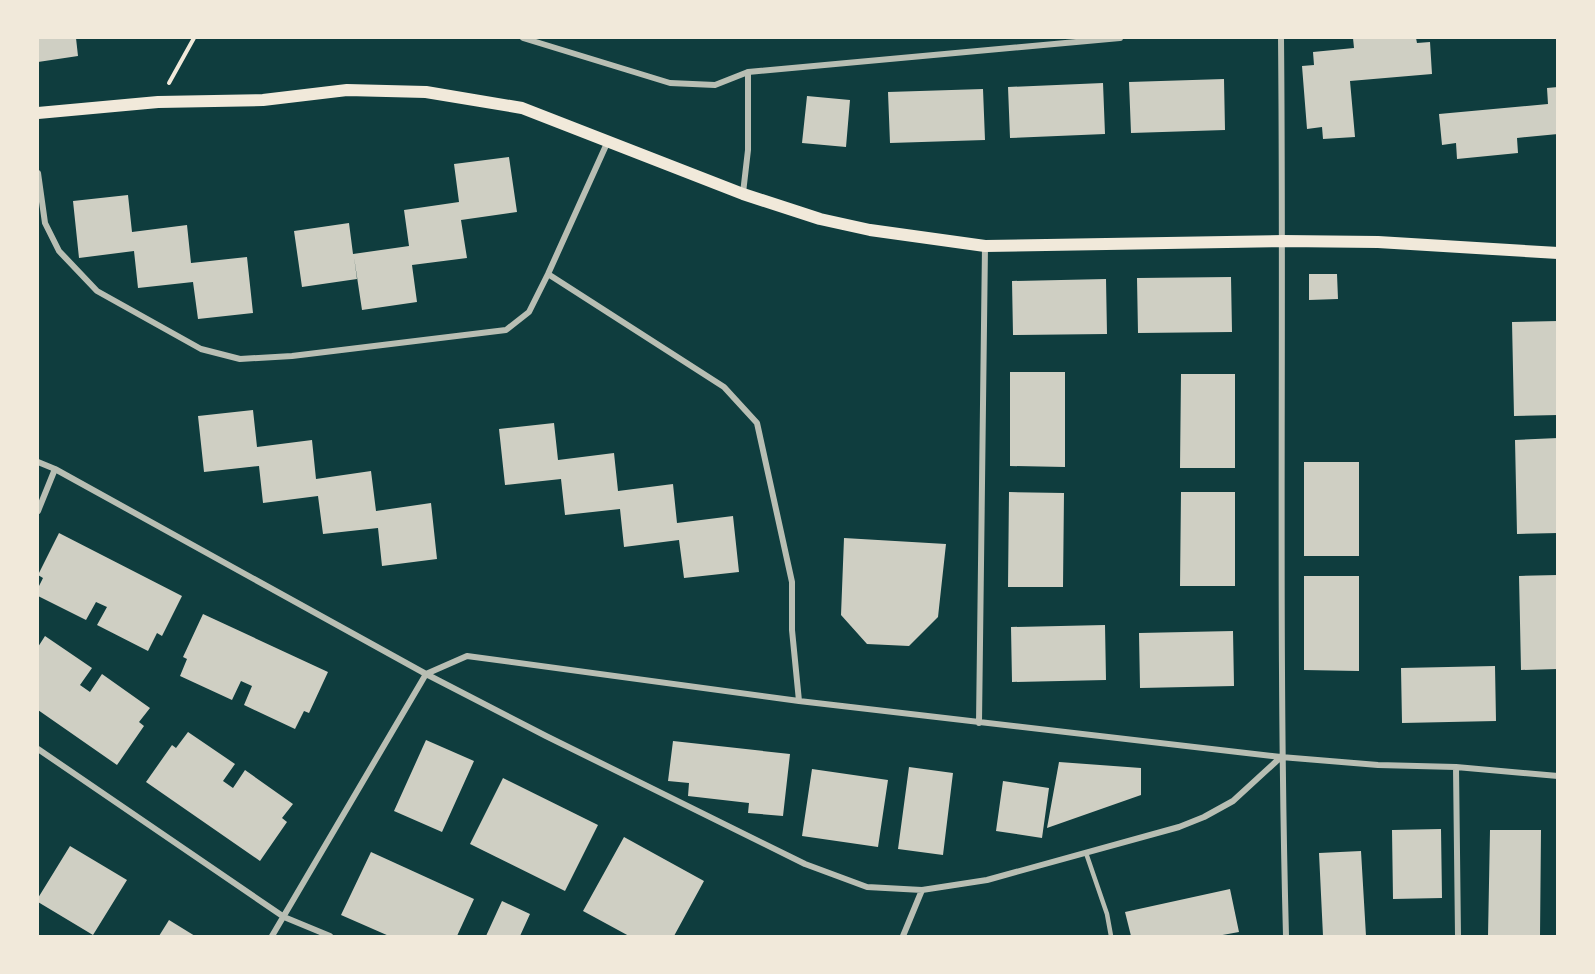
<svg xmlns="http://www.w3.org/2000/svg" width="1595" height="974" font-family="'Space Grotesk',sans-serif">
<rect width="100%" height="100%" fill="#0f3d3e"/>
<path fill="#cfcfc3" d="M 38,38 L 76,38 L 78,56 L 38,62 Z
M 1353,38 L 1416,38 L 1417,43 L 1430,42 L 1432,74 L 1350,81 L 1355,137 L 1323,139 L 1322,127 L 1307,129 L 1302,66 L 1314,65 L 1313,52 L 1354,48 Z
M 1224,79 L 1225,130 L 1131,133 L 1129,82 Z
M 1103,83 L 1105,134 L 1010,138 L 1008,87 Z
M 1558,87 L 1558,134 L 1517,138 L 1518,153 L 1457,159 L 1456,143 L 1442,145 L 1439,114 L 1548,104 L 1547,88 Z
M 983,89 L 985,140 L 890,143 L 888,92 Z
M 807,96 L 850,100 L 846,147 L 802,143 Z
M 509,157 L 517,212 L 461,220 L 467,258 L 412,265 L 417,302 L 362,310 L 354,257 L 357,279 L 302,287 L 294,231 L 349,223 L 353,254 L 409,246 L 404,210 L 459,202 L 454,164 Z
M 128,195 L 132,232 L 187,225 L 191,263 L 247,257 L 253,313 L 198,319 L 193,282 L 138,288 L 134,251 L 79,258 L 73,201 Z
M 1309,274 L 1337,274 L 1338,299 L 1309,300 Z
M 1231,277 L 1232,332 L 1138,333 L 1137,278 Z
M 1106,279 L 1107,334 L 1013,335 L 1012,281 Z
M 1558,321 L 1558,415 L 1514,416 L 1512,322 Z
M 1010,372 L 1065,372 L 1065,467 L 1010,466 Z
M 1181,374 L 1235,374 L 1235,468 L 1180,468 Z
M 253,410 L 257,447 L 312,440 L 316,479 L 371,471 L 376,511 L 431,503 L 437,559 L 382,566 L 378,528 L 323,534 L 318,496 L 263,503 L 259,466 L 204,472 L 198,416 Z
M 554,423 L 558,460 L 614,453 L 618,491 L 673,484 L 677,523 L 733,516 L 739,572 L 684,578 L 679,540 L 624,547 L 620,509 L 565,515 L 561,479 L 505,485 L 499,429 Z
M 1558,438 L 1558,533 L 1517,534 L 1515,440 Z
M 1304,462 L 1359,462 L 1359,556 L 1304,556 Z
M 1009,492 L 1064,493 L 1063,587 L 1008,587 Z
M 1181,492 L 1235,492 L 1235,586 L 1180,586 Z
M 59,533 L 182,596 L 162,636 L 157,633 L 148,651 L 97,625 L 107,607 L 96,602 L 86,620 L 38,596 L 38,588 L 43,578 L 38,575 Z
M 844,538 L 946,544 L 938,617 L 909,646 L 867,644 L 841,615 Z
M 1558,575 L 1558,669 L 1521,670 L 1519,576 Z
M 1304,576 L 1359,576 L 1359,671 L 1304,670 Z
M 203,614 L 328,672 L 309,713 L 304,711 L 295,729 L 244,705 L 252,686 L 241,681 L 232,700 L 180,676 L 187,659 L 183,657 Z
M 1105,625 L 1106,680 L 1012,682 L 1011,627 Z
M 1233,631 L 1234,686 L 1140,688 L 1139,633 Z
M 45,636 L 92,668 L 80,685 L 90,692 L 102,674 L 150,708 L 139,722 L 144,726 L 117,765 L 38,710 L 38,647 Z
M 1495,666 L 1496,721 L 1402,723 L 1401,668 Z
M 188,732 L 235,764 L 223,781 L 233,788 L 245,770 L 293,804 L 282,818 L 287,822 L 260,861 L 146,782 L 172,745 L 176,748 Z
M 426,740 L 474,761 L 442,832 L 394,811 Z
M 673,741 L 790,754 L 783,816 L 748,813 L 749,803 L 688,796 L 689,783 L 668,781 Z
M 1059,762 L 1141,768 L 1141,795 L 1047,828 Z
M 909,767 L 953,773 L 943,855 L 898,849 Z
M 812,769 L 888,780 L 878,847 L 802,836 Z
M 503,778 L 598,825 L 565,891 L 470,844 Z
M 1003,781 L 1049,788 L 1042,838 L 996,831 Z
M 1441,829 L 1442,898 L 1393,899 L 1392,830 Z
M 1490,830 L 1541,830 L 1540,936 L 1488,936 Z
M 624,837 L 704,881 L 674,936 L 629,936 L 583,911 Z
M 70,846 L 127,880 L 93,935 L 38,902 L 38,898 Z
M 1361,851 L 1366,936 L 1323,936 L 1319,853 Z
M 371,852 L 474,899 L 457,936 L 389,936 L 341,915 Z
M 1230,889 L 1239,932 L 1217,936 L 1131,936 L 1125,912 Z
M 502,901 L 530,914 L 520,936 L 486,936 Z
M 169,920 L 195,936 L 159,936 Z"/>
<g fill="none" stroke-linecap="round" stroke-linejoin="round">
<path stroke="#f1e9da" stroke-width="4" d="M 169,83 L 194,38"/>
<path stroke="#b8beb3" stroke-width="4.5" d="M 1086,853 L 1107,914 L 1111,936"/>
<path stroke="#b8beb3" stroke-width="6" d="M 523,38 L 670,83 L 715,85 L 748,72
M 1281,38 C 1284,337 1278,637 1286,936
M 38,173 L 45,223 L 59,251 L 97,291 L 201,349 L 240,359 L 292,356 L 506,330 L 529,312 L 548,274 L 608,141
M 743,193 L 748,150 L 748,72 L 1120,38
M 548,274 L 724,387 L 757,423 L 792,582 L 792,630 L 799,701
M 38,462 L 55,469 L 426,674 L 546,736 L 805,864 L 867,887 L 922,890 L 987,880 L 1179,827 L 1204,817 L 1233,801 L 1281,757 L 1378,765 L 1456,767 L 1558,776
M 38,511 L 55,469
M 979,723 L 985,246
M 38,749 L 284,917 L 330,936
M 1456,767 L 1458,936
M 272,936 L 426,674 L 467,656 L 799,701 L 1281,757
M 903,936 L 922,890"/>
<path stroke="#f1e9da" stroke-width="12" d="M 38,113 L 158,102 L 263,100 L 347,90 L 426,92 L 522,108 L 743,194 L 820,219 L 870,230 L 985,246 L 1283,241 L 1378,242 L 1558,253"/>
</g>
<rect width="1595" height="974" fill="none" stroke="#f1e9da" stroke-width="78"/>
</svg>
